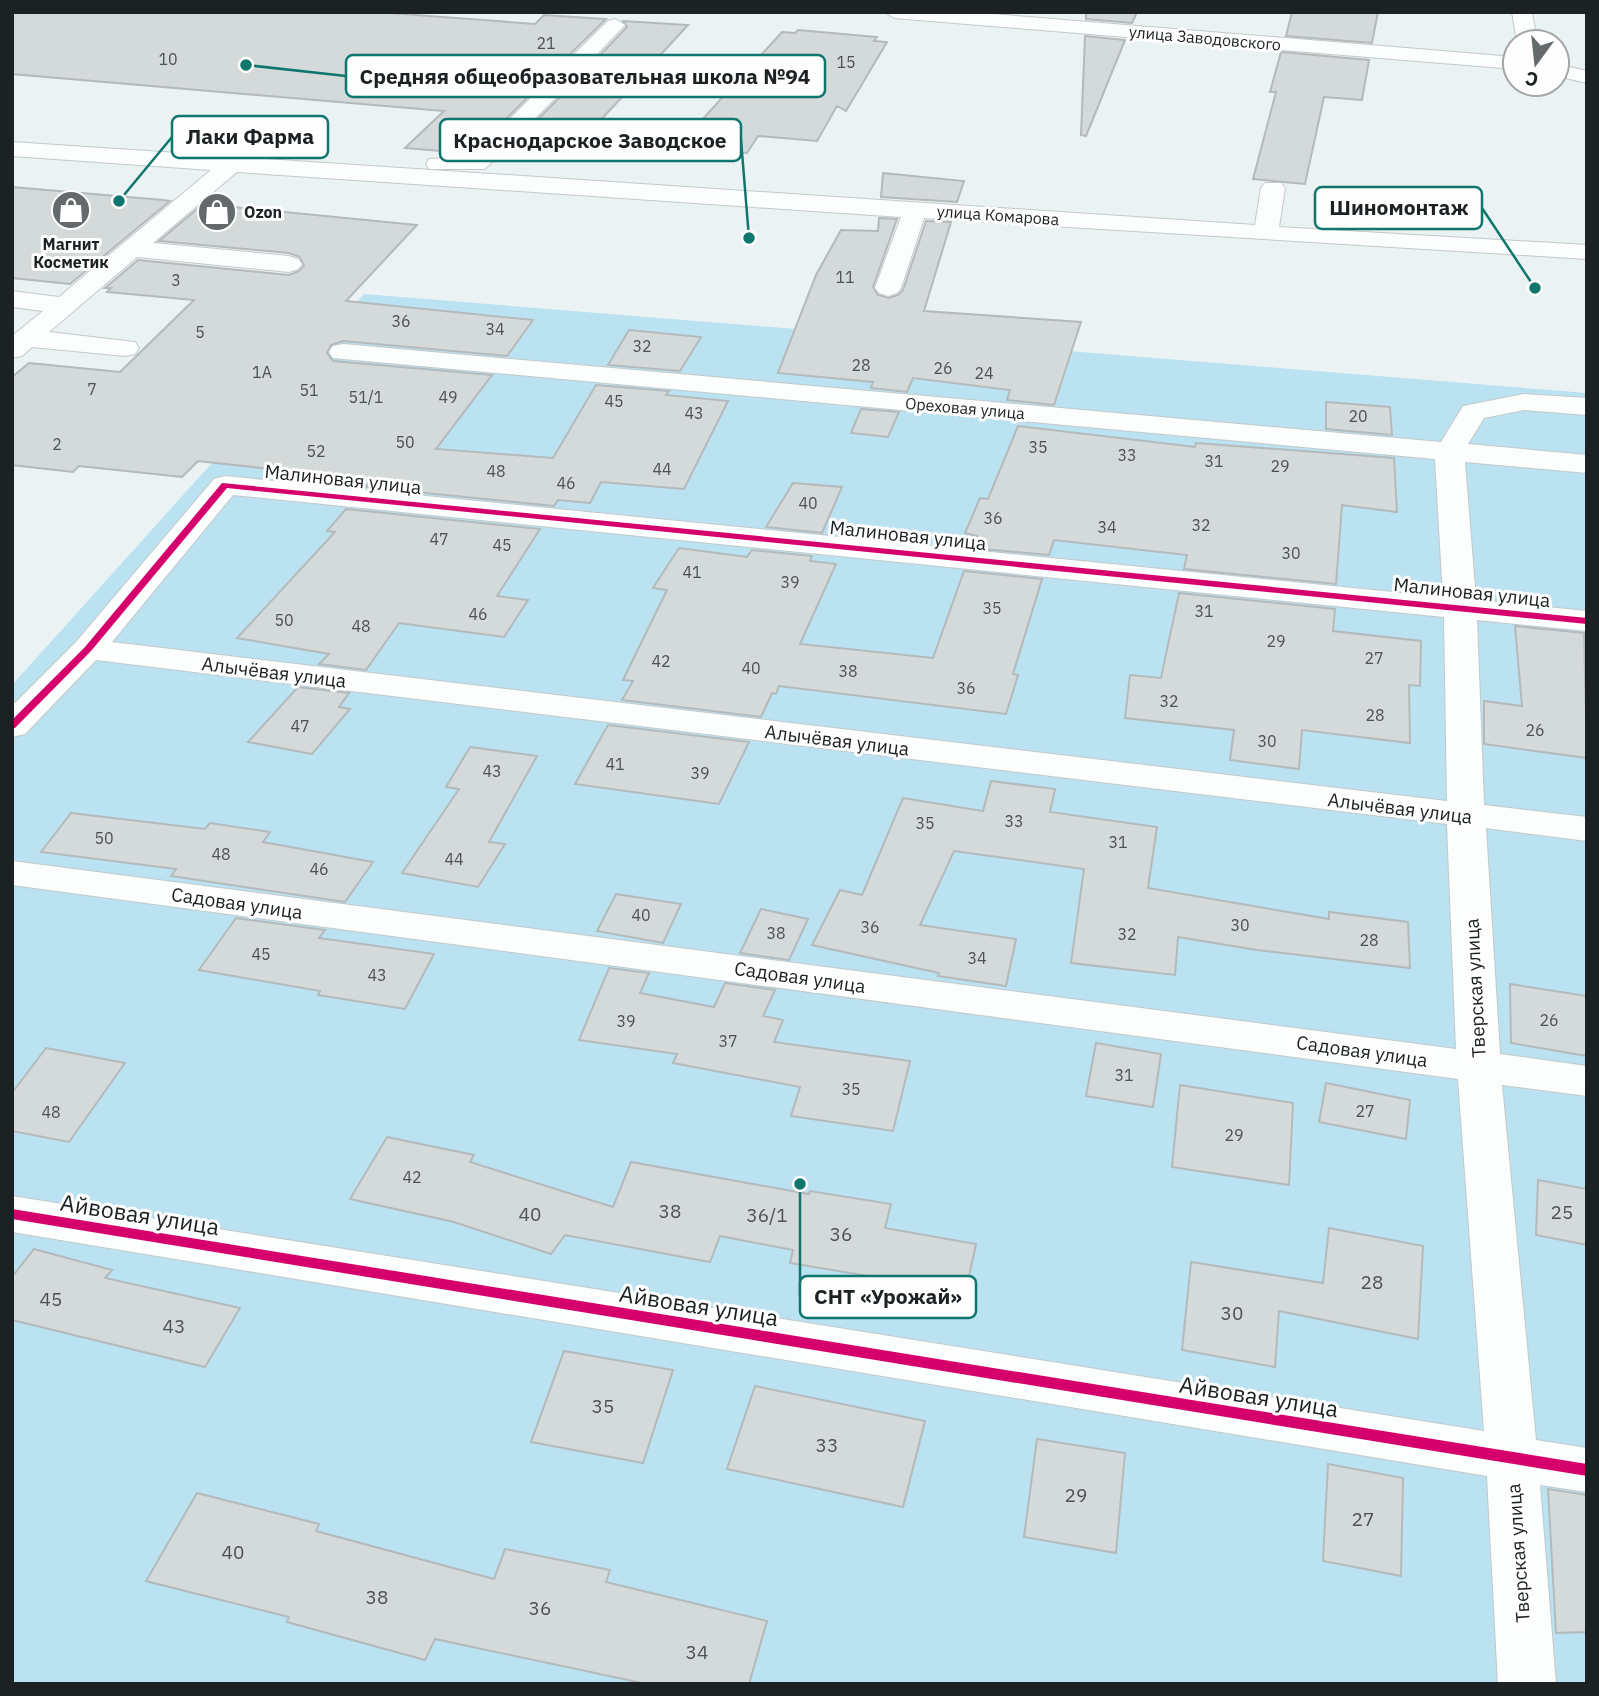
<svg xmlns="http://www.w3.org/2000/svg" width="1599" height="1696" font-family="'IBM Plex Sans',sans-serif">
<rect width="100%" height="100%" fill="#ebf2f4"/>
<path fill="#bae2f0" d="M 364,294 L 1587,393 L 1587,1684 L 12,1684 L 12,685 Z"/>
<path fill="#d4d9da" stroke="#b4b9bb" stroke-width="2" d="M 12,12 L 376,12 L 535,24 L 544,15 L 606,19 L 555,69 L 485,63 L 476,66 L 472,72 L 477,79 L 539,86 L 505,120 L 497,120 L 464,153 L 405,148 L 444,111 L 12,74 Z
M 1086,12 L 1137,12 L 1132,23 L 1086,19 Z
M 1292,12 L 1378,12 L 1372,43 L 1286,36 Z
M 623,21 L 688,25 L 640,77 L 584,72 L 627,27 Z
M 798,30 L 877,37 L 874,41 L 887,42 L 846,111 L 837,106 L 817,141 L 758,136 L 747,153 L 684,148 L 694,135 L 689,134 L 782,32 L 795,33 Z
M 1085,36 L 1125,40 L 1086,136 L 1081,135 Z
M 1281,52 L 1369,60 L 1362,100 L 1324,97 L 1305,184 L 1253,179 L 1276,92 L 1270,92 Z
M 568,89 L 625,94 L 595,126 L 534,123 Z
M 883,173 L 964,181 L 957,202 L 881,197 Z
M 12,187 L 163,200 L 170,201 L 70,284 L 12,278 Z
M 203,204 L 417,225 L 346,301 L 533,320 L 507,356 L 343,341 L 331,345 L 327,353 L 333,361 L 492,375 L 436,449 L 553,458 L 596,385 L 669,391 L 666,395 L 728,401 L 684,489 L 601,482 L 590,503 L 558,500 L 554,506 L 365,487 L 371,480 L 198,461 L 182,477 L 79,466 L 73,472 L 12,465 L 12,377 L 29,363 L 120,372 L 194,300 L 107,292 L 111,288 L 105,288 L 138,260 L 289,275 L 299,271 L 304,266 L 300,257 L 289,253 L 159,241 Z
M 879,218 L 897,219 L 873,287 L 878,295 L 889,298 L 898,295 L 903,290 L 926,221 L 951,222 L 924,311 L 1081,322 L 1054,405 L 1007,400 L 1010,390 L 913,378 L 907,392 L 871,388 L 873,382 L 778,373 L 816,275 L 841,230 L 878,231 Z
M 629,330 L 701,337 L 680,371 L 608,365 Z
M 1326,402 L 1390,407 L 1392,435 L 1326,429 Z
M 861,409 L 899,412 L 888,437 L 851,433 Z
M 1018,426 L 1195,447 L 1196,443 L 1394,458 L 1397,512 L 1342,505 L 1336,584 L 1184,569 L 1187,555 L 1054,540 L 1049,555 L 973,548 L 977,536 L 965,533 L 980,498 L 988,499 Z
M 793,483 L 842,487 L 822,533 L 766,527 Z
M 346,509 L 540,529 L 497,596 L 528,600 L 504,637 L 399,623 L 366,670 L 319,664 L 329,654 L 237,638 L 335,532 L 327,531 Z
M 679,548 L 747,557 L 752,550 L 812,556 L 810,561 L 836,564 L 800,644 L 933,658 L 964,571 L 1042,579 L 1013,674 L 1018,675 L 1006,714 L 779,686 L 776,694 L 772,693 L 761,717 L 622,700 L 633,681 L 623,680 L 667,590 L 653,588 Z
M 1179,593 L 1335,609 L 1333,631 L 1421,641 L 1420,686 L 1409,685 L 1410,743 L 1302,730 L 1299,769 L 1230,760 L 1234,730 L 1125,718 L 1130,675 L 1161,678 Z
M 1515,626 L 1584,633 L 1587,758 L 1484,744 L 1484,701 L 1522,706 Z
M 298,687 L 349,693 L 339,707 L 350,709 L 312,754 L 248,742 Z
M 608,725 L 749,742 L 719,804 L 575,784 Z
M 470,747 L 537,756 L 489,842 L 505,844 L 478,887 L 402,873 L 459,789 L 446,787 Z
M 991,781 L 1055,789 L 1050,812 L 1157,827 L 1148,888 L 1329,919 L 1329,912 L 1408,922 L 1410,968 L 1257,950 L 1178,937 L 1175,975 L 1071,963 L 1084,869 L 954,851 L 920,925 L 1016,939 L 1006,986 L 938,976 L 939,973 L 812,945 L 840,890 L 862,895 L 903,798 L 983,811 Z
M 71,813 L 205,829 L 210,823 L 270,832 L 263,842 L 373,862 L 345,902 L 171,876 L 176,869 L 41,852 Z
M 616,894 L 681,904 L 663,943 L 597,931 Z
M 761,909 L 808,919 L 789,960 L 740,953 Z
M 236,918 L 325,930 L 319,938 L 434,954 L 405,1009 L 318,995 L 320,991 L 199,970 Z
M 609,968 L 649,973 L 640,993 L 714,1007 L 725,983 L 775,990 L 763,1016 L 783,1020 L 774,1042 L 910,1061 L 893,1131 L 791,1116 L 800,1087 L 673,1063 L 677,1054 L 579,1040 Z
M 1510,984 L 1587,996 L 1587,1056 L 1511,1043 Z
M 1096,1043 L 1161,1054 L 1153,1107 L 1086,1096 Z
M 46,1048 L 125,1063 L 69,1142 L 12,1131 L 12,1093 Z
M 1326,1083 L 1410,1100 L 1406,1139 L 1319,1122 Z
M 1180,1085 L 1293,1103 L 1289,1185 L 1172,1167 Z
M 387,1137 L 474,1155 L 470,1162 L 613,1207 L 631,1162 L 809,1194 L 810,1191 L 891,1204 L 885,1228 L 976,1244 L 960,1318 L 887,1305 L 893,1280 L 790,1263 L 793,1250 L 720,1236 L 710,1262 L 565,1235 L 551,1254 L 454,1222 L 350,1199 Z
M 1538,1180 L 1587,1189 L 1587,1245 L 1536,1235 Z
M 1329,1228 L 1423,1246 L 1418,1339 L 1279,1311 L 1275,1367 L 1182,1350 L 1191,1262 L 1323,1283 Z
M 34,1249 L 112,1270 L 105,1278 L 240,1308 L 205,1367 L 12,1320 L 12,1277 Z
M 564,1351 L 673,1370 L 643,1463 L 531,1442 Z
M 755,1386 L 925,1421 L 903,1507 L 727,1469 Z
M 1037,1439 L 1125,1453 L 1116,1553 L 1024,1537 Z
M 1328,1464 L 1403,1478 L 1401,1576 L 1323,1561 Z
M 1548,1489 L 1587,1495 L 1587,1632 L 1556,1633 Z
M 197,1493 L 319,1524 L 316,1531 L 494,1579 L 505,1549 L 610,1570 L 606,1582 L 767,1621 L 749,1684 L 647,1684 L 435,1639 L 425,1660 L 287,1622 L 289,1617 L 146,1581 Z"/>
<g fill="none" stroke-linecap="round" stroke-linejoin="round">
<g stroke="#c3c9cb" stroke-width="2">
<path id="minor" d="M 885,12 L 968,12 L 1515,57 L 1515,69 L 894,18 Z
M 1512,12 L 1532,12 L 1537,42 L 1517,42 Z
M 615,19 L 625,25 L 578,74 L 672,83 L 679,85 L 683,89 L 679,93 L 672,95 L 567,86 L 485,169 L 429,169 L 426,164 L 429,159 L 471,157 L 545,84 L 485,78 L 478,76 L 475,72 L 478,68 L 485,66 L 556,72 L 608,21 Z
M 1557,64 L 1587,71 L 1587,83 L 1557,76 Z
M 12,142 L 1255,225 L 1261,188 L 1265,183 L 1281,183 L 1285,188 L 1279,227 L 1587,245 L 1587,259 L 924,218 L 901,288 L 897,293 L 888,296 L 879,293 L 875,288 L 901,217 L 237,172 L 153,243 L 289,256 L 298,259 L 302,264 L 298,269 L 289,272 L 137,257 L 49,332 L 135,342 L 139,348 L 135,354 L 125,356 L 32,347 L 22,356 L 12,358 L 12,336 L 43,311 L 12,307 L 12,291 L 59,297 L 211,170 L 12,156 Z
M 343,344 L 1441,442 L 1463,406 L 1524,394 L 1587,398 L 1587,415 L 1524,410 L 1484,418 L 1468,444 L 1587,455 L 1587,473 L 1465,462 L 1476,600 L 1587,611 L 1587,631 L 1477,620 L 1484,805 L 1587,817 L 1587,841 L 1486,828 L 1500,1054 L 1587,1066 L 1587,1096 L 1502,1085 L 1536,1440 L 1587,1448 L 1587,1492 L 1540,1485 L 1556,1684 L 1498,1684 L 1487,1476 L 12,1232 L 12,1196 L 1484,1431 L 1458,1079 L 12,885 L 12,861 L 1456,1049 L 1447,824 L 96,660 L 25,734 L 12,737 L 12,706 L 76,642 L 214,479 L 225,476 L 1443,597 L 1435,459 L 333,358 L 329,352 L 333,346 ZM 233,495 L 1444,617 L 1447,801 L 112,642 Z"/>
</g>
<use href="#minor" fill="#fcfdfd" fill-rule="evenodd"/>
<g stroke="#fefefe" stroke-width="5">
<path id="cycleway" d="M 222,483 L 1587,618 L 1587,624 L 227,488 L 91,651 L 15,728 L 12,729 L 12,720 L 85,647 Z
M 12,1209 L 1587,1464 L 1587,1476 L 12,1219 Z"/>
</g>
<use href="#cycleway" fill="#d6006c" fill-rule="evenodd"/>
</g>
<defs>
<g id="shop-disc" transform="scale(2.0125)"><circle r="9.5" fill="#646a6c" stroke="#fefefe"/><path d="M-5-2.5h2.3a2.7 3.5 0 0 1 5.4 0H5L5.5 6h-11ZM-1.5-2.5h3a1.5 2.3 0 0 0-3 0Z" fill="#fff"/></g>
</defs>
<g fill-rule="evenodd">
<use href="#shop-disc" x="71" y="210"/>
<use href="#shop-disc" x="217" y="212"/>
</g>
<g text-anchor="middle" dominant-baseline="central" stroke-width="6" stroke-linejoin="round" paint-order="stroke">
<g font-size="16" fill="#1c2123" stroke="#fefefe">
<text transform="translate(1205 38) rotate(5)">улица Заводовского</text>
<text transform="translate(998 215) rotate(4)">улица Комарова</text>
<text transform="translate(965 408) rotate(5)">Ореховая улица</text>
</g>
<g font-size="16" fill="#4c5153">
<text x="546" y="43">21</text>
<text x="168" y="59">10</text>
<text x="846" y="62">15</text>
<text x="845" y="277">11</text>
<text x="176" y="280">3</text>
<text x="401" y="321">36</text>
<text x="495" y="329">34</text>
<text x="200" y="332">5</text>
<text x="642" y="346">32</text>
<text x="861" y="365">28</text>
<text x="943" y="368">26</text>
<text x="262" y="372">1А</text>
<text x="984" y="373">24</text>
<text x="92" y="389">7</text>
<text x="309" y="390">51</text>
<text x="366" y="397">51/1</text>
<text x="448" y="397">49</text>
<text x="614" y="401">45</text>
<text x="694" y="413">43</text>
<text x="1358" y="416">20</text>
<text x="405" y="442">50</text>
<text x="57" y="444">2</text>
<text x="1038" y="447">35</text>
<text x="316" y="451">52</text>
<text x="1127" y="455">33</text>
<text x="1214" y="461">31</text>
<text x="1280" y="466">29</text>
<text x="662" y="469">44</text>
<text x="496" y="471">48</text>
<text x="566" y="483">46</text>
<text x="808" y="503">40</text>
<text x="993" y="518">36</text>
<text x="1201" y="525">32</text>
<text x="1107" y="527">34</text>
<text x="439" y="539">47</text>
<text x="502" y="545">45</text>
<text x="1291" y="553">30</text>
<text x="692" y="572">41</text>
<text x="790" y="582">39</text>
<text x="992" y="608">35</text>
<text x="1204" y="611">31</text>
<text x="478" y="614">46</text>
<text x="284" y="620">50</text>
<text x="361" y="626">48</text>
<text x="1276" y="641">29</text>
<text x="1374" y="658">27</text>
<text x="661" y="661">42</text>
<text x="751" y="668">40</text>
<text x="848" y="671">38</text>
<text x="966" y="688">36</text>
<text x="1169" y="701">32</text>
<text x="1375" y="715">28</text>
<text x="300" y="726">47</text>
<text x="1535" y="730">26</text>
<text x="1267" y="741">30</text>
<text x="615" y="764">41</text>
<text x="492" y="771">43</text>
<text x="700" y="773">39</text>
<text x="1014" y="821">33</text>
<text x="925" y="823">35</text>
<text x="104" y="838">50</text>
<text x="1118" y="842">31</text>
<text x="221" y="854">48</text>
<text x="454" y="859">44</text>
<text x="319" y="869">46</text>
<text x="641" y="915">40</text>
<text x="1240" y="925">30</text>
<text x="870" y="927">36</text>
<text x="776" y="933">38</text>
<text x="1127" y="934">32</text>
<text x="1369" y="940">28</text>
<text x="261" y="954">45</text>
<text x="977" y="958">34</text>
<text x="377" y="975">43</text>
<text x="1549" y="1020">26</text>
<text x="626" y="1021">39</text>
<text x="728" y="1041">37</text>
<text x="1124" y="1075">31</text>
<text x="851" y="1089">35</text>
<text x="1365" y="1111">27</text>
<text x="51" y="1112">48</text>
<text x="1234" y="1135">29</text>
<text x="412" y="1177">42</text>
</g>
<g font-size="16" font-weight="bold" fill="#1c2123" stroke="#fefefe" text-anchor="start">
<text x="244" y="212">Ozon</text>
<text x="71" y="244" text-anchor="middle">Магнит<tspan x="71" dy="18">Косметик</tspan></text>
</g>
<g font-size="19" fill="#1c2123" stroke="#fefefe">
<text transform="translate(343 479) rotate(6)">Малиновая улица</text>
<text transform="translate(908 535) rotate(6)">Малиновая улица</text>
<text transform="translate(1472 592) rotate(6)">Малиновая улица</text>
<text transform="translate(274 672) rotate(7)">Алычёвая улица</text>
<text transform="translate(837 740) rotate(7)">Алычёвая улица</text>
<text transform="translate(1400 808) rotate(7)">Алычёвая улица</text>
<text transform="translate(237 903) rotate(8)">Садовая улица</text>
<text transform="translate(800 977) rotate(8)">Садовая улица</text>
<text transform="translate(1475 988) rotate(-93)">Тверская улица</text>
<text transform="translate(1362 1051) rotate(8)">Садовая улица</text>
<text transform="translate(1518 1553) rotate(-94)">Тверская улица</text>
</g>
<g font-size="19" fill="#4c5153">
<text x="670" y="1211">38</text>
<text x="1562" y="1212">25</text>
<text x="530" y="1214">40</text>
<text x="767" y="1215">36/1</text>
<text x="841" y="1234">36</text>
<text x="1372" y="1282">28</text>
<text x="51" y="1299">45</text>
<text x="1232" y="1313">30</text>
<text x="174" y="1326">43</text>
<text x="603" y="1406">35</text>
<text x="827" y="1445">33</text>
<text x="1076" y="1495">29</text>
<text x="1363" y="1519">27</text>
<text x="233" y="1552">40</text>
<text x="377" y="1597">38</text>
<text x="540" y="1608">36</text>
<text x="697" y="1652">34</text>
</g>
<g font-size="23" fill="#1c2123" stroke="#fefefe">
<text transform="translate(140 1214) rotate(9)">Айвовая улица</text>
<text transform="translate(699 1305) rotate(9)">Айвовая улица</text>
<text transform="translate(1259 1396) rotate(9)">Айвовая улица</text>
</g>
</g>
<path fill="none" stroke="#0f766e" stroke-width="2.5" d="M246 65L346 76M119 201L172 137M749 238L741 140M1535 288L1482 208M800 1184L800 1297"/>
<g fill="#0f766e" stroke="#fefefe" stroke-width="2.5">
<circle cx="246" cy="65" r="7"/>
<circle cx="119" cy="201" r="7"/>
<circle cx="749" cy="238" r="7"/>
<circle cx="1535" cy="288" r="7"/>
<circle cx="800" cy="1184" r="7"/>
</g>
<g fill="#fefefe" stroke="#0f766e" stroke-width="2.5">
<rect x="346" y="55" width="479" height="42" rx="7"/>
<rect x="172" y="116" width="156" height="42" rx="7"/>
<rect x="440" y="119" width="301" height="42" rx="7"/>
<rect x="1315" y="187" width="167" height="42" rx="7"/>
<rect x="800" y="1276" width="176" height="42" rx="7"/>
</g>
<g font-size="21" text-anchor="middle" font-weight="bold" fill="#1c2123">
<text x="585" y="84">Средняя общеобразовательная школа №94</text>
<text x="250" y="144">Лаки Фарма</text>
<text x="590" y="148">Краснодарское Заводское</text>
<text x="1399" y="215">Шиномонтаж</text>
<text x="888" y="1304">СНТ «Урожай»</text>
</g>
<rect width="1599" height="1696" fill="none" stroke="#1c2123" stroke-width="28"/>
<g transform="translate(1536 63) rotate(195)"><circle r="33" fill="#fefefe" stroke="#a4a6a6" stroke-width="2"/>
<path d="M0-5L12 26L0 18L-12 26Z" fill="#646a6c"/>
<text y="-10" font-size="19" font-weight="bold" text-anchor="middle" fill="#1c2123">С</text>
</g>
</svg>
